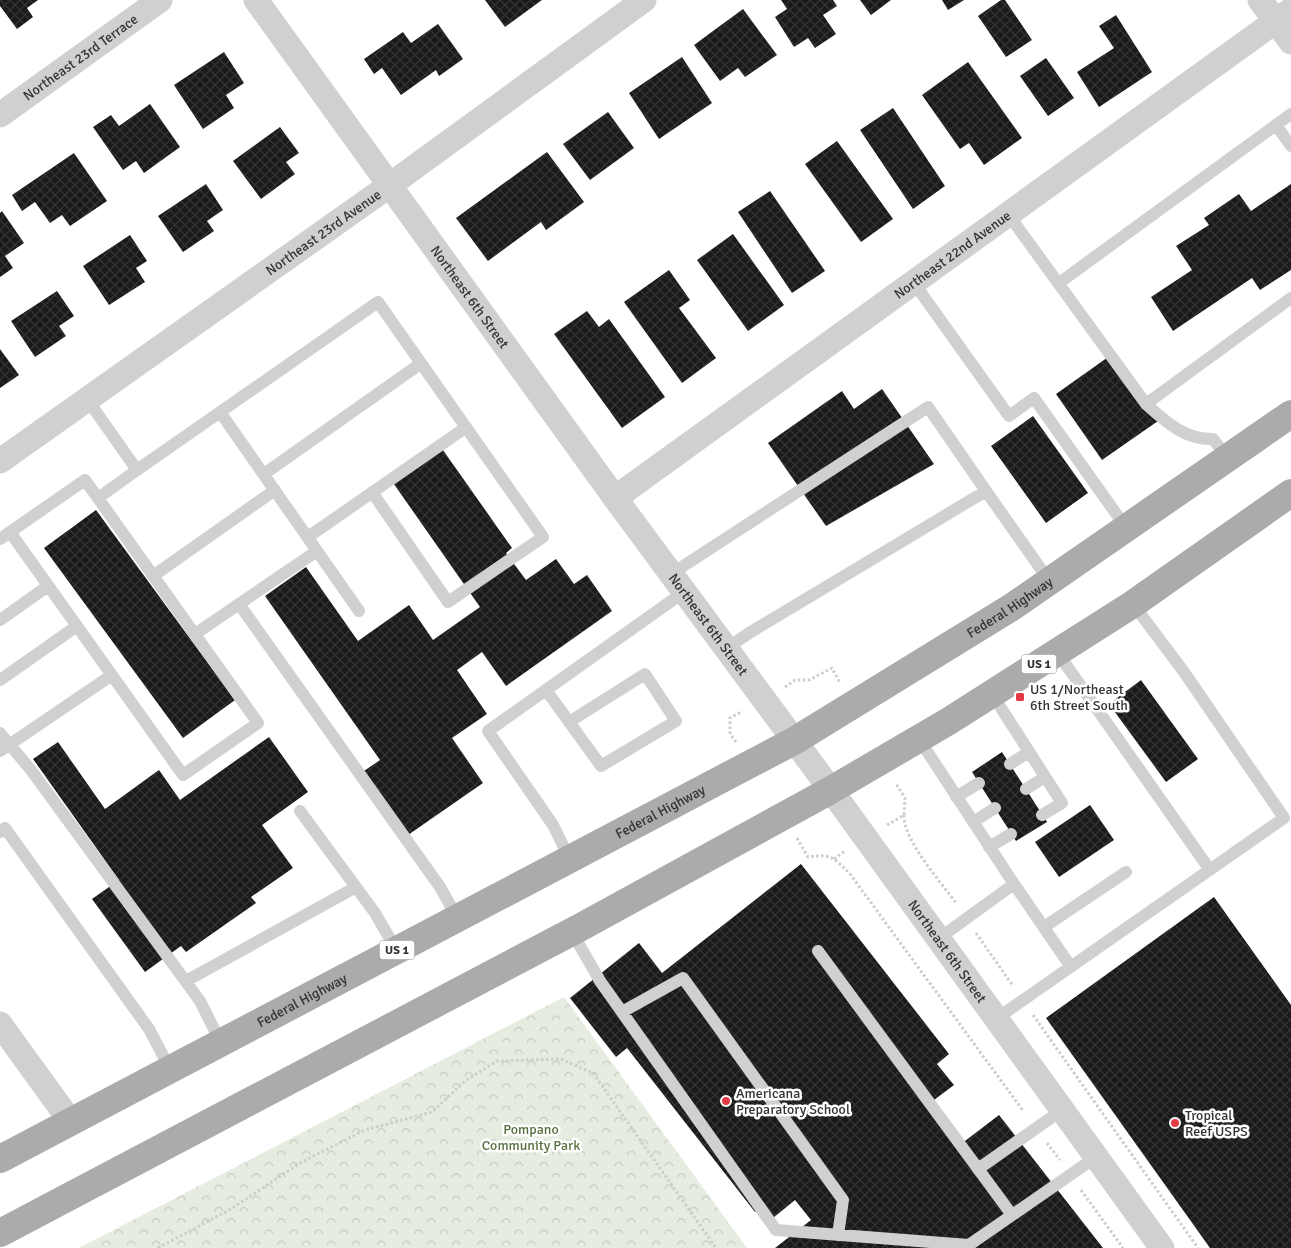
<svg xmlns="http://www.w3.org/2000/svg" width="1291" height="1248" font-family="Signika,sans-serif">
<defs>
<pattern id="forest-crowns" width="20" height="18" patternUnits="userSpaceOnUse" patternTransform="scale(1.25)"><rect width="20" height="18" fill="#e6ecdf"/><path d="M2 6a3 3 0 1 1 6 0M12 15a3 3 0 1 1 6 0" fill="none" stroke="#c6cbc0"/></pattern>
<pattern id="building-cross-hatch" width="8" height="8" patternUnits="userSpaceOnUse" patternTransform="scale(1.25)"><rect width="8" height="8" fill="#1a1a1a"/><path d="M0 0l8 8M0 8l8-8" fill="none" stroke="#333"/></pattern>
</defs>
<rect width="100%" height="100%" fill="#fff"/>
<path fill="url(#forest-crowns)" d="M 564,997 L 747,1248 L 79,1248 Z"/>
<path fill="url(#building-cross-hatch)" d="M 0,0 L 38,0 L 27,8 L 33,17 L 17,29 L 0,6 Z
M 485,0 L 542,0 L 505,27 Z
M 781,0 L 833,0 L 837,6 L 823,15 L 836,34 L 815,48 L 808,38 L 794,47 L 775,17 L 787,9 Z
M 860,0 L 891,0 L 871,15 Z
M 942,0 L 964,0 L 948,10 Z
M 1001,0 L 1005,0 L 1032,40 L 1006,57 L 978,16 Z
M 743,9 L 777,55 L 745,77 L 738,68 L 720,81 L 694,45 Z
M 1116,15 L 1152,72 L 1099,107 L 1077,72 L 1114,48 L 1099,26 Z
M 438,24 L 463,59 L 439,76 L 436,70 L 401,95 L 382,68 L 374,74 L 364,59 L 403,32 L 411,43 Z
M 224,52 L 244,83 L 226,95 L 234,108 L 203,129 L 174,85 Z
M 682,57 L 712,103 L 659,139 L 629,93 Z
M 1046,58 L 1074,98 L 1048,116 L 1020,76 Z
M 968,62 L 1022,138 L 984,165 L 969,143 L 960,149 L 922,95 Z
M 150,104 L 180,147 L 144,173 L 136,161 L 123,170 L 93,127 L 111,115 L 119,126 Z
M 893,108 L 945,186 L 913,209 L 860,130 Z
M 608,112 L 634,148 L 590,180 L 563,144 Z
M 280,127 L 299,153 L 286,162 L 295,174 L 261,199 L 233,161 Z
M 837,141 L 893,219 L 861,242 L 805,164 Z
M 547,152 L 584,202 L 546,230 L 541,222 L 488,261 L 456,218 Z
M 74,153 L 107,201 L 70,226 L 62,215 L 50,223 L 35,202 L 22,211 L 12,195 Z
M 206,184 L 223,210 L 207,221 L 214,231 L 183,252 L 158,216 Z
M 1291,184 L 1291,270 L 1260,290 L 1252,278 L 1173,331 L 1151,297 L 1192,270 L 1176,246 L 1209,225 L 1204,218 L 1239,194 L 1251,211 Z
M 770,191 L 825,271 L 792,293 L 738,212 Z
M 2,211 L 24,243 L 5,256 L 13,268 L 0,277 L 0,213 Z
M 733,234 L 784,305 L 748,331 L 697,260 Z
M 130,235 L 147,261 L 136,268 L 145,282 L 109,305 L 83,266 Z
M 669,270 L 690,300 L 679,308 L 716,358 L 682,383 L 624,302 Z
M 57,291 L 74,316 L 59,326 L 66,336 L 35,357 L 11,321 Z
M 587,311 L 599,327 L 609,319 L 665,397 L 622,428 L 554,334 Z
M 0,349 L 19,375 L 0,388 Z
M 1111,355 L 1158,421 L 1102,460 L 1056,394 Z
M 882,389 L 934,464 L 826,526 L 768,443 L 842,391 L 854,409 Z
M 1033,416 L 1088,493 L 1046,523 L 991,446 Z
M 438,443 L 512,548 L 506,553 L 526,580 L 556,559 L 574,584 L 587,575 L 612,611 L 506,686 L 482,652 L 457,670 L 487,714 L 452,738 L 483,783 L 408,835 L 364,771 L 380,760 L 265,596 L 306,567 L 358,641 L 409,605 L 433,640 L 480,607 L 389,477 Z
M 96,510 L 235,700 L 183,738 L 44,548 Z
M 1141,680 L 1198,759 L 1166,782 L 1109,704 Z
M 269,737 L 308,792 L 262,825 L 293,868 L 251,897 L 256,903 L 186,952 L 181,946 L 145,972 L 92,899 L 119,880 L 33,759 L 58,742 L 105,809 L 159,770 L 180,800 Z
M 1002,752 L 1047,822 L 1016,841 L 972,772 Z
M 1090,805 L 1114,840 L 1059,877 L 1035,842 Z
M 801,864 L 949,1054 L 937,1064 L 954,1085 L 930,1103 L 961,1144 L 999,1115 L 1103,1248 L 775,1248 L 811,1220 L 795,1200 L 773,1218 L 764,1206 L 755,1212 L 627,1048 L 616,1057 L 570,998 L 639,943 L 662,973 Z
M 1214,897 L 1291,1005 L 1291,1248 L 1210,1248 L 1046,1018 Z"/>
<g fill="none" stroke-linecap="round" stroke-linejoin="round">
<path stroke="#cdcdcd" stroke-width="3" stroke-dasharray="2.5 2.5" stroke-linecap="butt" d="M 785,687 L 795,680 L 809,680 L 832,668 L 840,683
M 736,742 L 730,734 L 730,718 L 741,712
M 904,815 C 903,840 941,882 956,903
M 887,825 L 904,815 L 905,798 L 896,784
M 797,838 L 808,857 C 831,853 834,858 850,874 L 1024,1112
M 834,859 L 845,851
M 976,933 L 1013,986
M 1033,1015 L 1198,1248
M 1047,1143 L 1060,1160
M 1081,1190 L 1123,1248
M 158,1248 L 231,1209 L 300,1163 L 365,1130 L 432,1112 L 465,1081 L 497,1061 L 561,1059 L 593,1073 L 716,1248"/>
<path stroke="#d0d0d0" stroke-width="12" d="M 1276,125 L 1291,146
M 1008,214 L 1146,404 L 1291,298
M 914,283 L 1009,416 L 1034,398 L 1127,529
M 1059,283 L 1291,114
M 87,399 L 137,470 L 98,498
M 1146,404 C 1166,422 1185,440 1213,439 L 1228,458
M 220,412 L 359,611
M 137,470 L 378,302 L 543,537 L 448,602 L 372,492
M 264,474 L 420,364
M 308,537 L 465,428
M 0,539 L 10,532 L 85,480 L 258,723 L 183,775 L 10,532
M 671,574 L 928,407 L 986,491
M 153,576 L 275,490
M 239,604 L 440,887 L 458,919
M 0,620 L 48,586
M 195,634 L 317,551
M 726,649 L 749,633 L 986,491 L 1050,582
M 1057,652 L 1210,870
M 0,680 L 77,626
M 546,690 L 601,766 L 676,721 L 645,674 L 569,722
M 992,694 L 1062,803 L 1042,815
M 0,733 L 31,770 L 200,1001 L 221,1043
M 919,739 L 1014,884
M 0,751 L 112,675
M 1010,764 L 1029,752
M 1026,789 L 1045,777
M 956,797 L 979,783
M 300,811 L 375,913 L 397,951
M 973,822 L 995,808
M 0,832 L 5,828 L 149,1029 L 170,1069
M 989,847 L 1011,834
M 570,860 L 553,825 L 488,731 L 684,592
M 1044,927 L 1126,872
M 572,932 L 600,981 L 776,1230 L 969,1245 L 1096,1157
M 938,939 L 1014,884 L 1071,967
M 818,951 L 1012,1215
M 186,981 L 356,887
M 622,1012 L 683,978 L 843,1200 L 838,1235
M 996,1019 L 1284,818 L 1184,672 L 1133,604
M 978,1169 L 1062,1110"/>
<g stroke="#d0d0d0" stroke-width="25">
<path id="s1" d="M 256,0 L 615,498 L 831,790 L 1162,1248"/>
<path d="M 1260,0 L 1291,42"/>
<path id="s2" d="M 0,115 L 160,0"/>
<path id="s3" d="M 0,461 L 390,185 L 644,0"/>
<path id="s4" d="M 615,498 L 1291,10"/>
<path d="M 0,1024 L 71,1122"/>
</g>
<g stroke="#ababab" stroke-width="28">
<path id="s5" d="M 0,1159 L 794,741 L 1012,607 L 1291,414"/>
<path d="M 0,1233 L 581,927 L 831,790 L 949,721 L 1133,604 L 1291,493"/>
</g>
</g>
<g fill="#e63946" stroke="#fff" stroke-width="2">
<rect x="1015" y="692" width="10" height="10" rx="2.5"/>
<circle cx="726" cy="1101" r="5"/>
<circle cx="1175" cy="1123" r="5"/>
</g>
<g text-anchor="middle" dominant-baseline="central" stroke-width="5" stroke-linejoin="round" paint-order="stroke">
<g fill="#fff" stroke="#707070" stroke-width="1">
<rect x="1021.5" y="654.5" width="35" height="19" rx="4"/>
<rect x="379.5" y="940.5" width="35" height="19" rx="4"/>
</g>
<g font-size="12" font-weight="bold" fill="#333">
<text x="1039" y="664">US 1</text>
<text x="397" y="950">US 1</text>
</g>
<g font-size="14" fill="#333" stroke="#fff">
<text stroke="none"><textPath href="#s2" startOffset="99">Northeast 23rd Terrace</textPath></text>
<text stroke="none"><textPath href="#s3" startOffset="396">Northeast 23rd Avenue</textPath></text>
<text stroke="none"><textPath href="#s4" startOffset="416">Northeast 22nd Avenue</textPath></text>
<text stroke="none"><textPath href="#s1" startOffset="366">Northeast 6th Street</textPath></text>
<text stroke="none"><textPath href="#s5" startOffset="1151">Federal Highway</textPath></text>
<text stroke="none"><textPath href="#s1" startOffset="771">Northeast 6th Street</textPath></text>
<text stroke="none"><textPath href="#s5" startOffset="746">Federal Highway</textPath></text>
<text stroke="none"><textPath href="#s1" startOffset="1176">Northeast 6th Street</textPath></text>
<text stroke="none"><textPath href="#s5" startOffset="341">Federal Highway</textPath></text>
</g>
<g font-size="14" fill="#333" stroke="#fff" text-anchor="start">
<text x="1030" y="689">US 1/Northeast<tspan x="1030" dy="16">6th Street South</tspan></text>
<text x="736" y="1093">Americana<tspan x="736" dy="16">Preparatory School</tspan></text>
<text x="1185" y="1115">Tropical<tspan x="1185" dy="16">Reef USPS</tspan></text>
</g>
<g font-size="14" fill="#56703f" stroke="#fff">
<text x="531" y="1129">Pompano<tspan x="531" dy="16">Community Park</tspan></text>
</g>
</g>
</svg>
